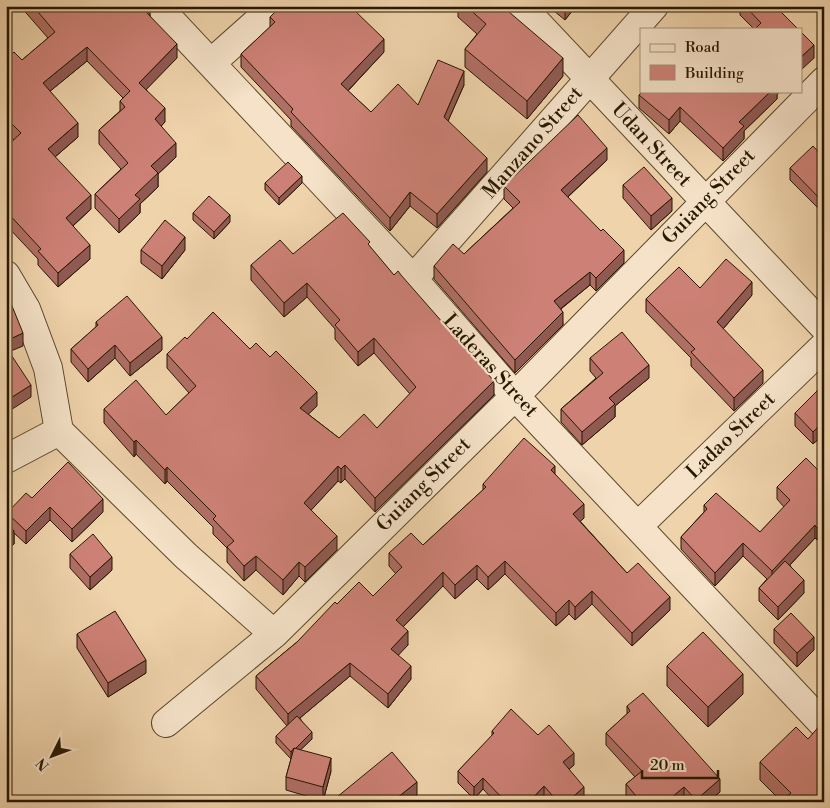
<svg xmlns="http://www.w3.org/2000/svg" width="830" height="808" font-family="'Libre Bodoni',serif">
<rect width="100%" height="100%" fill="#efd3ab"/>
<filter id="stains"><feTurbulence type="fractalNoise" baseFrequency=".004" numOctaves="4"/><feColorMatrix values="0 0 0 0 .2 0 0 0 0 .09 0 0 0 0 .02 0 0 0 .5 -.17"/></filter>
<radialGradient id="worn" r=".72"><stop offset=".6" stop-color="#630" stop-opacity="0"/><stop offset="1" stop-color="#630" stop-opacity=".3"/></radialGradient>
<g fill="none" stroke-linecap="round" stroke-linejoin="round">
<g stroke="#59462b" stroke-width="30">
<path id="street" d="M 157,6 L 413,279 L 515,396 L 824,725
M 521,6 L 824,327
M 211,63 L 275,6
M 6,275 L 26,309 L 48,368 L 59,431
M 413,279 L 654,6
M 6,459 L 59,431 L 186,556 L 274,634 L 515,396 L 824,81
M 638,526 L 824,346
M 166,723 L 274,634"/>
</g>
<use href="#street" stroke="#f5e2c8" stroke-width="28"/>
</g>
<path fill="#b06f65" stroke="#271700" d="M 20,6 L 149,6 L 150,16 L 177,58 L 146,89 L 165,122 L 161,126 L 176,157 L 158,174 L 158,187 L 140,204 L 140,213 L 119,233 L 95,208 L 95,194 L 121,169 L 99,144 L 99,130 L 120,111 L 120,101 L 123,98 L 87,61 L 50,91 L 78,137 L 55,157 L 91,209 L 73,226 L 90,259 L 58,287 L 38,265 L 38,259 L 6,225 L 6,147 L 14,140 L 6,132 L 6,59 L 22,60 L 48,38 Z
M 458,6 L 502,6 L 563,76 L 527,119 L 465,67 L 465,49 L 477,34 L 458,17 Z
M 548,6 L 576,6 L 565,20 Z
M 740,6 L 779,6 L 779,10 L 798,29 L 754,29 L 740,15 Z
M 270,17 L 384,52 L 348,91 L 371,112 L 418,105 L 464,85 L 448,121 L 487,172 L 437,228 L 410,206 L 390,231 L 291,126 L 291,120 L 241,67 L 241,54 L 270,27 Z
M 639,95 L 777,95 L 777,99 L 744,131 L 744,139 L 723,161 L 680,121 L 669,134 L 639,108 Z
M 824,158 L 824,214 L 790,180 L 790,168 Z
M 607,160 L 568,197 L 624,263 L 596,291 L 590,285 L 561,309 L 563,325 L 515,373 L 434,279 L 434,266 L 464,254 L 513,208 L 504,199 L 504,186 Z
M 265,183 L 302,183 L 279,205 L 265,190 Z
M 623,185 L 672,211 L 651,230 L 623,198 Z
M 193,213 L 230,222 L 214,239 L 193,220 Z
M 370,247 L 494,395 L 375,512 L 345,479 L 341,483 L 338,481 L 311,510 L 337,550 L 305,582 L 299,576 L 283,595 L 256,570 L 244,581 L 227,562 L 227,548 L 213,534 L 213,527 L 167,481 L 165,484 L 136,454 L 134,457 L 104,423 L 104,409 L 166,415 L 189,393 L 167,368 L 167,354 L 187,339 L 250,349 L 270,357 L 317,406 L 308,414 L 339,438 L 377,428 L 410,394 L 374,353 L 358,366 L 335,339 L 335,329 L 307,297 L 284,317 L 251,280 L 251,265 L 293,254 Z
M 141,250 L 185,250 L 162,279 L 141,263 Z
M 700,288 L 752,295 L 723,329 L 763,383 L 734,411 L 691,366 L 691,358 L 646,312 L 646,299 Z
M 96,322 L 162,350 L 130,376 L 115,358 L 88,382 L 71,362 L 71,349 L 96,327 Z
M 590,358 L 649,378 L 615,406 L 615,417 L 582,445 L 561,422 L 561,409 L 596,378 L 590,371 Z
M 824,384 L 824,434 L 813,444 L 795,426 L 795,413 Z
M 555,474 L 584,518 L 580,521 L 627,573 L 670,610 L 632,646 L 592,604 L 575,620 L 569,614 L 556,626 L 505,574 L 488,590 L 477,579 L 455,599 L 443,586 L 403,627 L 408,645 L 398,655 L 411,679 L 388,708 L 350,676 L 300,718 L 312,739 L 300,750 L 331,771 L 323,801 L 286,790 L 286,777 L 291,759 L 276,743 L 276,736 L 287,726 L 256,689 L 256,676 L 297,642 L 337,604 L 373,596 L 396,574 L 389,566 L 389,553 L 423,545 L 483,490 L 483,484 Z
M 824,476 L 817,540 L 815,538 L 790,565 L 804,593 L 778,620 L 759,601 L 759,588 L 767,579 L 743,556 L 715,586 L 681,549 L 681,537 L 704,512 L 704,505 L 760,532 L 784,507 L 777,499 L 777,487 Z
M 32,498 L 103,512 L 72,542 L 50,520 L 26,544 L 14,533 L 14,544 L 7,523 L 7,513 Z
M 70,554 L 112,570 L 90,590 L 70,568 Z
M 774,629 L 814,650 L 797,667 L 774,643 Z
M 77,634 L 146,673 L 108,697 L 77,648 Z
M 667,666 L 743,694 L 708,727 L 667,686 Z
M 627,706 L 720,792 L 708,802 L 686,802 L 684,799 L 681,802 L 631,802 L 626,797 L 626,784 L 635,777 L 606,745 L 606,733 L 627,714 Z
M 492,731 L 538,735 L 574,765 L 569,769 L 584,798 L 580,802 L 548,802 L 544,797 L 540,802 L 495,802 L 483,789 L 474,799 L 458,783 L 458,771 L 492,736 Z
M 808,739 L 824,802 L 782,802 L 760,780 L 760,762 Z
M 417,795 L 408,802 L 337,802 L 337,797 Z"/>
<path fill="#905a53" stroke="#271700" d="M 565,6 L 576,6 L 565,20 Z
M 150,7 L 150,21 L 145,11 Z
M 384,39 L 384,52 L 341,98 L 341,84 Z
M 177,44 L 177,58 L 139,97 L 139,83 Z
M 814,45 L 814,58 L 801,70 L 801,57 Z
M 87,47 L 87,61 L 43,97 L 43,83 Z
M 563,58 L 563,76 L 527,119 L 527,101 Z
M 464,71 L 464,85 L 444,130 L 444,117 Z
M 771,91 L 780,91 L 777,95 L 777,99 L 744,131 L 744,139 L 723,161 L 723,148 L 739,122 Z
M 680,107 L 680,121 L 669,134 L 669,120 Z
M 165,108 L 165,122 L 155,133 L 155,119 Z
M 78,123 L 78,137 L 48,163 L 48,149 Z
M 176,143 L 176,157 L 158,174 L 158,187 L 140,204 L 140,213 L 119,233 L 119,219 L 135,195 L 151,166 Z
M 607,148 L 607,160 L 561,203 L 561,190 Z
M 487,158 L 487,172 L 437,228 L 437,214 Z
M 302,176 L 302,183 L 279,205 L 279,198 Z
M 410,192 L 410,206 L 390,231 L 390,218 Z
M 91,195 L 91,209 L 66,232 L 66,218 Z
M 672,198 L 672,211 L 651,230 L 651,216 Z
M 230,215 L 230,222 L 214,239 L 214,232 Z
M 185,237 L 185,250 L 162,279 L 162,266 Z
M 90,245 L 90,259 L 58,287 L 58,273 Z
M 624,250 L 624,263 L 596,291 L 596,278 Z
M 590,272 L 590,285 L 554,314 L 554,301 Z
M 752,282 L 752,295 L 717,336 L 717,322 Z
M 307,283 L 307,297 L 284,317 L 284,303 Z
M 563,312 L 563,325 L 515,373 L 515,360 Z
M 23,333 L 23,346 L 6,353 L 6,341 Z
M 162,337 L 162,350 L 130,376 L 130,363 Z
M 374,338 L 374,353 L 358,366 L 358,352 Z
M 115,345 L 115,358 L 88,382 L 88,369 Z
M 649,365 L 649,378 L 615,406 L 615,417 L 582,445 L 582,432 L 609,398 Z
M 763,370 L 763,383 L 734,411 L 734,398 Z
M 494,381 L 494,395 L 375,512 L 375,498 Z
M 31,385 L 31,397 L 6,413 L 6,401 Z
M 317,392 L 317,406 L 300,422 L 300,408 Z
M 824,421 L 824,434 L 813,444 L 813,432 Z
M 136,440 L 136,454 L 134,457 L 134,442 Z
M 345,465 L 345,479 L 341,483 L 341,469 Z
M 338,466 L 338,481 L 304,518 L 304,503 Z
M 555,466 L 555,480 L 551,470 Z
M 167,467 L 167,481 L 165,484 L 165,470 Z
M 103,499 L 103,512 L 72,542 L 72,529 Z
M 584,504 L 584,518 L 573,528 L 573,514 Z
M 50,507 L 50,520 L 26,544 L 26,531 Z
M 824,521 L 824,534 L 817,540 L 817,528 Z
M 815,525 L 815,538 L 772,584 L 772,571 Z
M 14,531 L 14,544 L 6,551 L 6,538 Z
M 337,536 L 337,550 L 305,582 L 305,567 Z
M 743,543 L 743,556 L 715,586 L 715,573 Z
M 256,556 L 256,570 L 244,581 L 244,566 Z
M 112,557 L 112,570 L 90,590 L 90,577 Z
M 505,561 L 505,574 L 488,590 L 488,577 Z
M 299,562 L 299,576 L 283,595 L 283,580 Z
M 477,565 L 477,579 L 455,599 L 455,585 Z
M 443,572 L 443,586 L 396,634 L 396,620 Z
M 804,580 L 804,593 L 778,620 L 778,607 Z
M 592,591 L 592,604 L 575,620 L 575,607 Z
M 670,597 L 670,610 L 632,646 L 632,633 Z
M 569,600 L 569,614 L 556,626 L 556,613 Z
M 408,631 L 408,645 L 391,663 L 391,649 Z
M 814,637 L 814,650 L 797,667 L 797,653 Z
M 146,660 L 146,673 L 108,697 L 108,683 Z
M 350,663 L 350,676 L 288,728 L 288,714 Z
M 411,666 L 411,679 L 388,708 L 388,694 Z
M 743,674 L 743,694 L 708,727 L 708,707 Z
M 312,732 L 312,739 L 291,759 L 291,752 Z
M 574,753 L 574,765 L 563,774 L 563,762 Z
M 331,758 L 331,771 L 323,801 L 323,787 Z
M 483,778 L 483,789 L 474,799 L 474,787 Z
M 720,779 L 720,792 L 708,802 L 696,802 L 696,800 Z
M 417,782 L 417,795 L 408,802 L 392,802 Z
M 544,786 L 544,797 L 540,802 L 529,802 Z
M 584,787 L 584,798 L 580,802 L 567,802 Z
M 684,787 L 684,799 L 681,802 L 666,802 Z"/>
<path fill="#cd8176" stroke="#271700" d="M 33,6 L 149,6 L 150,7 L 145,11 L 177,44 L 139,83 L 165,108 L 155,119 L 176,143 L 151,166 L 158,173 L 135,195 L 140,199 L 119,219 L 95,194 L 128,163 L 99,130 L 125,107 L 120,101 L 130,91 L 87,47 L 43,83 L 78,123 L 48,149 L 91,195 L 66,218 L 90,245 L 58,273 L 38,251 L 41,249 L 6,211 L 6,147 L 21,133 L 6,118 L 6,59 L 14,52 L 22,60 L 55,32 Z
M 281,6 L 350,6 L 384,39 L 341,84 L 371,112 L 398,84 L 418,105 L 438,60 L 464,71 L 444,117 L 487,158 L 437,214 L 410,192 L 390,218 L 291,112 L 293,109 L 241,54 L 275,22 L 270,17 Z
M 466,6 L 502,6 L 563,58 L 527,101 L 465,49 L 486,24 Z
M 745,6 L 777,6 L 776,7 L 798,29 L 755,29 L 761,23 Z
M 801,32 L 814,45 L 801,57 Z
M 643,91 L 771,91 L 739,122 L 744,126 L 723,148 L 680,107 L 669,120 L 639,95 Z
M 578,115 L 607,148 L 561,190 L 601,231 L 603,229 L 624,250 L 596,278 L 590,272 L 554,301 L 563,312 L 515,360 L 434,266 L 453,244 L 464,254 L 520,202 L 504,186 Z
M 813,146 L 824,158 L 824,203 L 790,168 Z
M 288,162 L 302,176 L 279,198 L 265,183 Z
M 644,167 L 672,198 L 651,216 L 623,185 Z
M 209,196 L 230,215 L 214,232 L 193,213 Z
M 343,213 L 370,242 L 368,244 L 394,275 L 398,271 L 401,275 L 494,381 L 375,498 L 345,465 L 341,469 L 338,466 L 304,503 L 337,536 L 305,567 L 299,562 L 283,580 L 256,556 L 244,566 L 227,547 L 234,541 L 213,519 L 216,516 L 167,467 L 165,470 L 136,440 L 134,442 L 104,409 L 136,380 L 166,415 L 196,386 L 167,354 L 185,337 L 187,339 L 213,312 L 250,349 L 256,343 L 270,357 L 276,351 L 317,392 L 300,408 L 339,438 L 364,414 L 377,428 L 416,387 L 374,338 L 358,352 L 335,325 L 340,320 L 307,283 L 284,303 L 251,265 L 280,240 L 293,254 Z
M 165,220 L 185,237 L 162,266 L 141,250 Z
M 726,259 L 752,282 L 717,322 L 763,370 L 734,398 L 691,352 L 695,349 L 646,299 L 679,267 L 700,288 Z
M 6,295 L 10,301 L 23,333 L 6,341 Z
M 127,296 L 162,337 L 130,363 L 115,345 L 88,369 L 71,349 L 98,325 L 96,322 Z
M 622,332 L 649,365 L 609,398 L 615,404 L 582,432 L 561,409 L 603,373 L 590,358 Z
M 6,347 L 31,385 L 6,401 Z
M 824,384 L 824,421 L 813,432 L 795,413 Z
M 524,438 L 555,466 L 551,470 L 584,504 L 573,514 L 627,573 L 638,563 L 670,597 L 632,633 L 592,591 L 575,607 L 569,600 L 556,613 L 505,561 L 488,577 L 477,565 L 455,585 L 443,572 L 396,620 L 408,631 L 391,649 L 411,666 L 388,694 L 350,663 L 288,714 L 256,676 L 297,642 L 335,602 L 337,604 L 359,582 L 373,596 L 402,567 L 389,553 L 411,533 L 423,545 L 486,487 L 483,484 Z
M 806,458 L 824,476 L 824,521 L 817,528 L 815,525 L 772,571 L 743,543 L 715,573 L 681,537 L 707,509 L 704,505 L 716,493 L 760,532 L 790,500 L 777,487 Z
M 68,462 L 103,499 L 72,529 L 50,507 L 26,531 L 7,513 L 26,493 L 32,498 Z
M 6,522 L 14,531 L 6,538 Z
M 93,534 L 112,557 L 90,577 L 70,554 Z
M 785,561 L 804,580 L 778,607 L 759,588 Z
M 115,611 L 146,660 L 108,683 L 77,634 Z
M 791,613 L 814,637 L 797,653 L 774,629 Z
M 703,632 L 743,674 L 708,707 L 667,666 Z
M 643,693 L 720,779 L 696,800 L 684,787 L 666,802 L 641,802 L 626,784 L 642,771 L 606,733 L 630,711 L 627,706 Z
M 511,709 L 538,735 L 549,725 L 574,753 L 563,762 L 584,787 L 567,802 L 558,802 L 544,786 L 529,802 L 506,802 L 483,778 L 474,787 L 458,771 L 494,733 L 492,731 Z
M 297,716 L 312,732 L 295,749 L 294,748 L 291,752 L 276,736 Z
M 824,722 L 824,802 L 785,802 L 783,800 L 791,793 L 760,762 L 796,727 L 808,739 L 822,723 Z
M 294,748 L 331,758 L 323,787 L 286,777 Z
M 392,752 L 417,782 L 392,802 L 390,798 L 386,802 L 341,802 L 337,797 Z"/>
<g text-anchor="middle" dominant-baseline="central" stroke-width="4.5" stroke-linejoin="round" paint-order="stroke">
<g font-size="20" fill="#271700" stroke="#f5e2c8">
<text transform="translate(533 143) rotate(-49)">Manzano Street</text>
<text transform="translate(651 145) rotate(47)">Udan Street</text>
<text transform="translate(709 197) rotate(-46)">Guiang Street</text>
<text transform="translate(490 366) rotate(48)">Laderas Street</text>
<text transform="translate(731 436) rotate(-44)">Ladao Street</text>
<text transform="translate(424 485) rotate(-45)">Guiang Street</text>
</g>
</g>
<rect width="830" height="808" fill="none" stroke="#efd3ab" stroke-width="25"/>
<rect x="8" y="8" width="815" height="793" fill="none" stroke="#271700" stroke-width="2.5"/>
<rect x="12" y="12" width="805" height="783" fill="none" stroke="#271700"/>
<rect x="640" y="28" width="162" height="65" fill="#f5e2c8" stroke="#a39178"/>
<rect x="650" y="44" width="25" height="8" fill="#f5e2c8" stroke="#a39178"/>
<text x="685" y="52" font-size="15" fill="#271700">Road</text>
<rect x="650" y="65" width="25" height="15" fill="#cd8176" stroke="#a39178"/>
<text x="685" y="78" font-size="15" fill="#271700">Building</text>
<g transform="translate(52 756) rotate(228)" stroke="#f5e2c8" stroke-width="4" paint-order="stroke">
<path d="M0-4L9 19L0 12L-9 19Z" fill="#271700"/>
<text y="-8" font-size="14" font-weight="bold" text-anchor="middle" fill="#271700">N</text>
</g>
<path d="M642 770v8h76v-8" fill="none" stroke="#271700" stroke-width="2.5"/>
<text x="650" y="770" font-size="15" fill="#271700" stroke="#f5e2c8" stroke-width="4" paint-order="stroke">20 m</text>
<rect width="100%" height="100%" filter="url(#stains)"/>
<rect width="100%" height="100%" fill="url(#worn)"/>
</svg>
